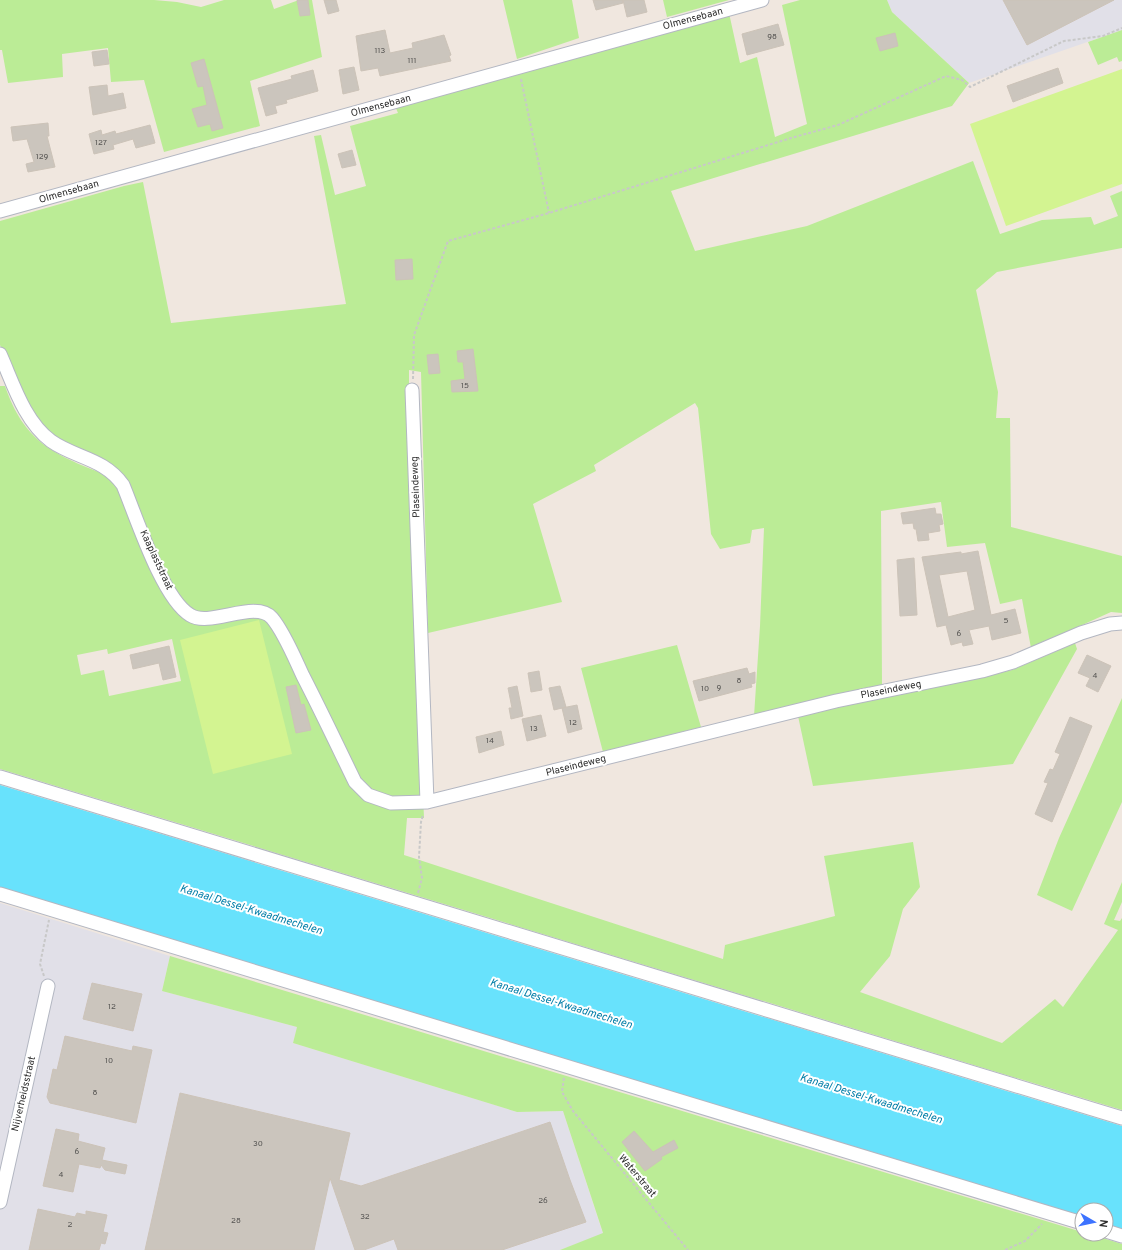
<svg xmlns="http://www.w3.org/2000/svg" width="1122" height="1250" font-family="Overpass,sans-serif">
<rect width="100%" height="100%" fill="#f0e7df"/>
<path fill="#e1e0e8" d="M 887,0 L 1122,0 L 1122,30 L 969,83 L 892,12 Z
M 0,903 L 170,956 L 162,991 L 297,1027 L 293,1043 L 517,1112 L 563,1111 L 603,1234 L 560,1250 L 0,1250 Z"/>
<path fill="#bbec96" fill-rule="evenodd" d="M 0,0 L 154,0 L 177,2 L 201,7 L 224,0 L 271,0 L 274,9 L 299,0 L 312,0 L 322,57 L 250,81 L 260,126 L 164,152 L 144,80 L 111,82 L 108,48 L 62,54 L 63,77 L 8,83 L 2,50 L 0,50 Z
M 503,0 L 572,0 L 579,38 L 517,59 Z
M 663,0 L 729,0 L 667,17 Z
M 800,0 L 887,0 L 892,12 L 969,83 L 952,106 L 671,191 L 695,251 L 807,226 L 973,161 L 1000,234 L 1042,220 L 1091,217 L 1094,225 L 1118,216 L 1110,196 L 1122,191 L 1122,248 L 997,272 L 976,290 L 998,392 L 996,418 L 1010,418 L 1011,527 L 1122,556 L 1122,613 L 1111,612 L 1031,648 L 1022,599 L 1000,604 L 985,543 L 947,547 L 941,502 L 881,511 L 882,685 L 754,716 L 760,626 L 764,528 L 752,530 L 750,543 L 720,549 L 711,534 L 698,408 L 695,403 L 594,465 L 596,471 L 533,504 L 562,602 L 428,633 L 421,372 L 409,370 L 409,455 L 424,818 L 407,818 L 404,855 L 723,959 L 725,945 L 835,916 L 824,856 L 913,842 L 920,887 L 903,909 L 890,956 L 860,992 L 1002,1043 L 1055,999 L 1063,1007 L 1118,930 L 1104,924 L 1122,882 L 1122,902 L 1114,920 L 1120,921 L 1122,918 L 1122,1110 L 0,769 L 0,386 L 5,386 C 24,441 52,454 104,474 L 60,443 L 35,421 L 0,345 L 0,221 L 124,186 L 143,182 L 171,323 L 346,304 L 314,136 L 321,135 L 335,195 L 366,186 L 350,126 L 398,113 L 395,106 L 729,13 L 740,63 L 757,57 L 775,137 L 807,124 L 782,5 ZM 172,639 L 181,681 L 109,696 L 104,670 L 81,675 L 77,655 L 107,649 L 108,654 Z
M 1122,30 L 1122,61 L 1119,62 L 1117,57 L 1098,65 L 1088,42 Z
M 1075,643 L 1077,649 L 1013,764 L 813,786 L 798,716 L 1012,670 Z
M 677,645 L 701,727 L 603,752 L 581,668 Z
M 1122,698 L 1122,802 L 1072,911 L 1037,895 L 1059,838 Z
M 170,956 L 1082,1232 L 1082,1234 L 1090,1234 L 1122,1244 L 1122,1250 L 560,1250 L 603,1233 L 563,1111 L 517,1112 L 293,1043 L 297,1027 L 162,991 Z"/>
<path fill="#d3f491" d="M 1122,69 L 1122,184 L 1006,226 L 970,124 Z
M 259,620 L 292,754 L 213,774 L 180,640 Z"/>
<path fill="#68e2fc" d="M 0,785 L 1122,1126 L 1122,1229 L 1106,1224 L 1106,1210 L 1082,1210 L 1082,1216 L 0,889 Z"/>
<path fill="#cbc5bd" stroke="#ccc3b8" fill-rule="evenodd" d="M 297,0 L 308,0 L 310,15 L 300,16 Z
M 324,0 L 336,0 L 339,11 L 328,14 Z
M 593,0 L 623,0 L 623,3 L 596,10 Z
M 623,0 L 644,0 L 647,12 L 627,17 Z
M 1003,0 L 1114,0 L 1027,45 Z
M 778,24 L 784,45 L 747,55 L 742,34 Z
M 385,30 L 390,53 L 413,48 L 412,43 L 444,35 L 451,55 L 449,56 L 451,61 L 380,76 L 378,68 L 361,71 L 356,36 Z
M 895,33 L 898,46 L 880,51 L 876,38 Z
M 107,50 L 109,64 L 94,66 L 92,52 Z
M 204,59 L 223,128 L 212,131 L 210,124 L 198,127 L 192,109 L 207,105 L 203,86 L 198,87 L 191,63 Z
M 354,67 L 359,90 L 343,94 L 339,70 Z
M 1058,68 L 1063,83 L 1013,102 L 1007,86 Z
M 313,70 L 318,91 L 286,100 L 287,103 L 275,106 L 277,113 L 266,116 L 258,88 L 292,79 L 291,76 Z
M 107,85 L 108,96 L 123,93 L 126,108 L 93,115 L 89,87 Z
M 48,123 L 49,136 L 47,136 L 55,167 L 28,172 L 26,164 L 34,162 L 27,139 L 13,141 L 11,127 Z
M 150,125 L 155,143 L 136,148 L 133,139 L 113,145 L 114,149 L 94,154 L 89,134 L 101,130 L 102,135 L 115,131 L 116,134 Z
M 352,150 L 356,165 L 342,168 L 338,154 Z
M 412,259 L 413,279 L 396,280 L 395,260 Z
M 473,349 L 478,391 L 452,392 L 451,381 L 465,379 L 463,362 L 458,362 L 457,351 Z
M 438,354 L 440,373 L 429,374 L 427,355 Z
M 935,508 L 936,514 L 941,514 L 943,524 L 939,525 L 940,531 L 928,533 L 929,540 L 918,541 L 916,529 L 914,529 L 913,523 L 903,524 L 901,513 Z
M 978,551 L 991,615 L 1015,609 L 1021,633 L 992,640 L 989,626 L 969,630 L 973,644 L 963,646 L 962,642 L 951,645 L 946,625 L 937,627 L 922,557 L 961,552 L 961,554 ZM 967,571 L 975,610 L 948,617 L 939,575 Z
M 914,558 L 917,615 L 900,616 L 897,560 Z
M 169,646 L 176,677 L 163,680 L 159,663 L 133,669 L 130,655 Z
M 1087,655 L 1111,666 L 1098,692 L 1086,686 L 1090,678 L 1078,673 Z
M 747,668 L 749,674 L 755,672 L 755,683 L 751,684 L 752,687 L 699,701 L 693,681 Z
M 539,671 L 542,690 L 531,692 L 528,673 Z
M 296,685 L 301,705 L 304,704 L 311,730 L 296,733 L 286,687 Z
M 517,686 L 523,716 L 511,719 L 509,708 L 512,708 L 508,688 Z
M 560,686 L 566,707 L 554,710 L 549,688 Z
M 577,705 L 582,729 L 568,733 L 562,708 Z
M 541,715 L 546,736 L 527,741 L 522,719 Z
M 1070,717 L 1092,726 L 1052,822 L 1035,814 L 1048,783 L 1044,782 L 1050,769 L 1053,770 L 1060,754 L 1055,752 Z
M 501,731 L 504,745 L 479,753 L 476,737 Z
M 92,983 L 142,994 L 133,1031 L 83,1019 Z
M 65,1036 L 132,1051 L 133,1046 L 152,1050 L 136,1123 L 50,1103 L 47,1097 L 53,1069 L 57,1070 Z
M 180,1093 L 350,1133 L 339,1180 L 361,1186 L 550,1122 L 570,1180 L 586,1222 L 502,1250 L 398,1250 L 394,1239 L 364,1250 L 355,1250 L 330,1178 L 314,1250 L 145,1250 Z
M 56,1129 L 79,1134 L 78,1141 L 105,1148 L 102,1160 L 127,1165 L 125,1174 L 105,1170 L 101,1165 L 100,1168 L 79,1164 L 73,1192 L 43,1186 Z
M 634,1131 L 653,1152 L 674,1140 L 678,1148 L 661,1157 L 662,1159 L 645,1171 L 622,1142 Z
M 38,1209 L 75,1217 L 77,1213 L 86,1215 L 86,1211 L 107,1215 L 103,1232 L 108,1233 L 105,1244 L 101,1243 L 99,1250 L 29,1250 Z"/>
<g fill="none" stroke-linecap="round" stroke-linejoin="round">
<g stroke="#b3b7c2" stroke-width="15">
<path id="minor" d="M 0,211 L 762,0
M 0,354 C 13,383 24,421 51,441 C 75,458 104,458 123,485 C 136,516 162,598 190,615 C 210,628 255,599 272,618 C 284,632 295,659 303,676 C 321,711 338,747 355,782 L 368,795 L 391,803 L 427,802 L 836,701 L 982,671 L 1013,662 L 1081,633 L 1110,624 L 1122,623
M 412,390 L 427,802
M 0,777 L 1122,1118
M 0,894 L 1082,1223
M 0,1202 L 48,986
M 1106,1231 L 1122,1236"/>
</g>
<path stroke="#c8c8c8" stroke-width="2" stroke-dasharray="3 2" stroke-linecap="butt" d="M 521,79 L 549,213
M 413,379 L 414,335 L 448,241 L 549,213 L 791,138 L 838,125 L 946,76 L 962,80 L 970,87 L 1064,41 L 1103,36 L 1122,28
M 418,893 L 422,878 L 419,857 L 421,822 L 423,815
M 44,976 L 40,964 L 49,920
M 564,1078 L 562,1092 L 573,1111 L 688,1250
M 1005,1250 L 1025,1241 L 1042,1224"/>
<use href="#minor" stroke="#fff" stroke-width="13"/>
</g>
<g text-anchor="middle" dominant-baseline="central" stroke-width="4" stroke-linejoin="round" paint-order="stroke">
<g font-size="8" fill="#545351">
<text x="772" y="37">98</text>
<text x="380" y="51">113</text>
<text x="412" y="61">111</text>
<text x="101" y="143">127</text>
<text x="42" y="157">129</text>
<text x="465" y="386">15</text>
<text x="1006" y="621">5</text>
<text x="959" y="634">6</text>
<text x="1095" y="676">4</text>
<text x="739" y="681">8</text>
<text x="719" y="688">9</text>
<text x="705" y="689">10</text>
<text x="573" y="723">12</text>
<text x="534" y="729">13</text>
<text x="490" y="741">14</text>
<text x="112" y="1007">12</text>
<text x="109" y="1061">10</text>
<text x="95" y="1093">8</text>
<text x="258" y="1144">30</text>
<text x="77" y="1152">6</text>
<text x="61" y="1175">4</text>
<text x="543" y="1201">26</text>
<text x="365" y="1217">32</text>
<text x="236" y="1221">28</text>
<text x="70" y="1225">2</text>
</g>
<g font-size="10" fill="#2d2d2d" stroke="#fff">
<text transform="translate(693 19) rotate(-15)">Olmensebaan</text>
<text transform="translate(381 106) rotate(-15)">Olmensebaan</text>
<text transform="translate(69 192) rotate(-16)">Olmensebaan</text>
<text transform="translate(416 487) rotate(-92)">Plaseindeweg</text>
<text transform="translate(156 560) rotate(65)">Kaaplaststraat</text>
<text transform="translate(891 690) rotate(-11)">Plaseindeweg</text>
<text transform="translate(576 766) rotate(-14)">Plaseindeweg</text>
<text transform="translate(24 1094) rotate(-77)">Nijverheidsstraat</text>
<text transform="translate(637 1176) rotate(50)">Waterstraat</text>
</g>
<g font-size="11" font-style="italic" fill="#017da7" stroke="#fff">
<text transform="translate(251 910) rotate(17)">Kanaal Dessel-Kwaadmechelen</text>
<text transform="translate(561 1004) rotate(17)">Kanaal Dessel-Kwaadmechelen</text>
<text transform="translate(871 1099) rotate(17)">Kanaal Dessel-Kwaadmechelen</text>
</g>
</g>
<g transform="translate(1094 1222) rotate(99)"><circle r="19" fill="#ffffff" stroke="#ababab"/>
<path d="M0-3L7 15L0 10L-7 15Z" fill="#3d73ff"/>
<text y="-6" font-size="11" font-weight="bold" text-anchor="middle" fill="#2d2d2d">N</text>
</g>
</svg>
